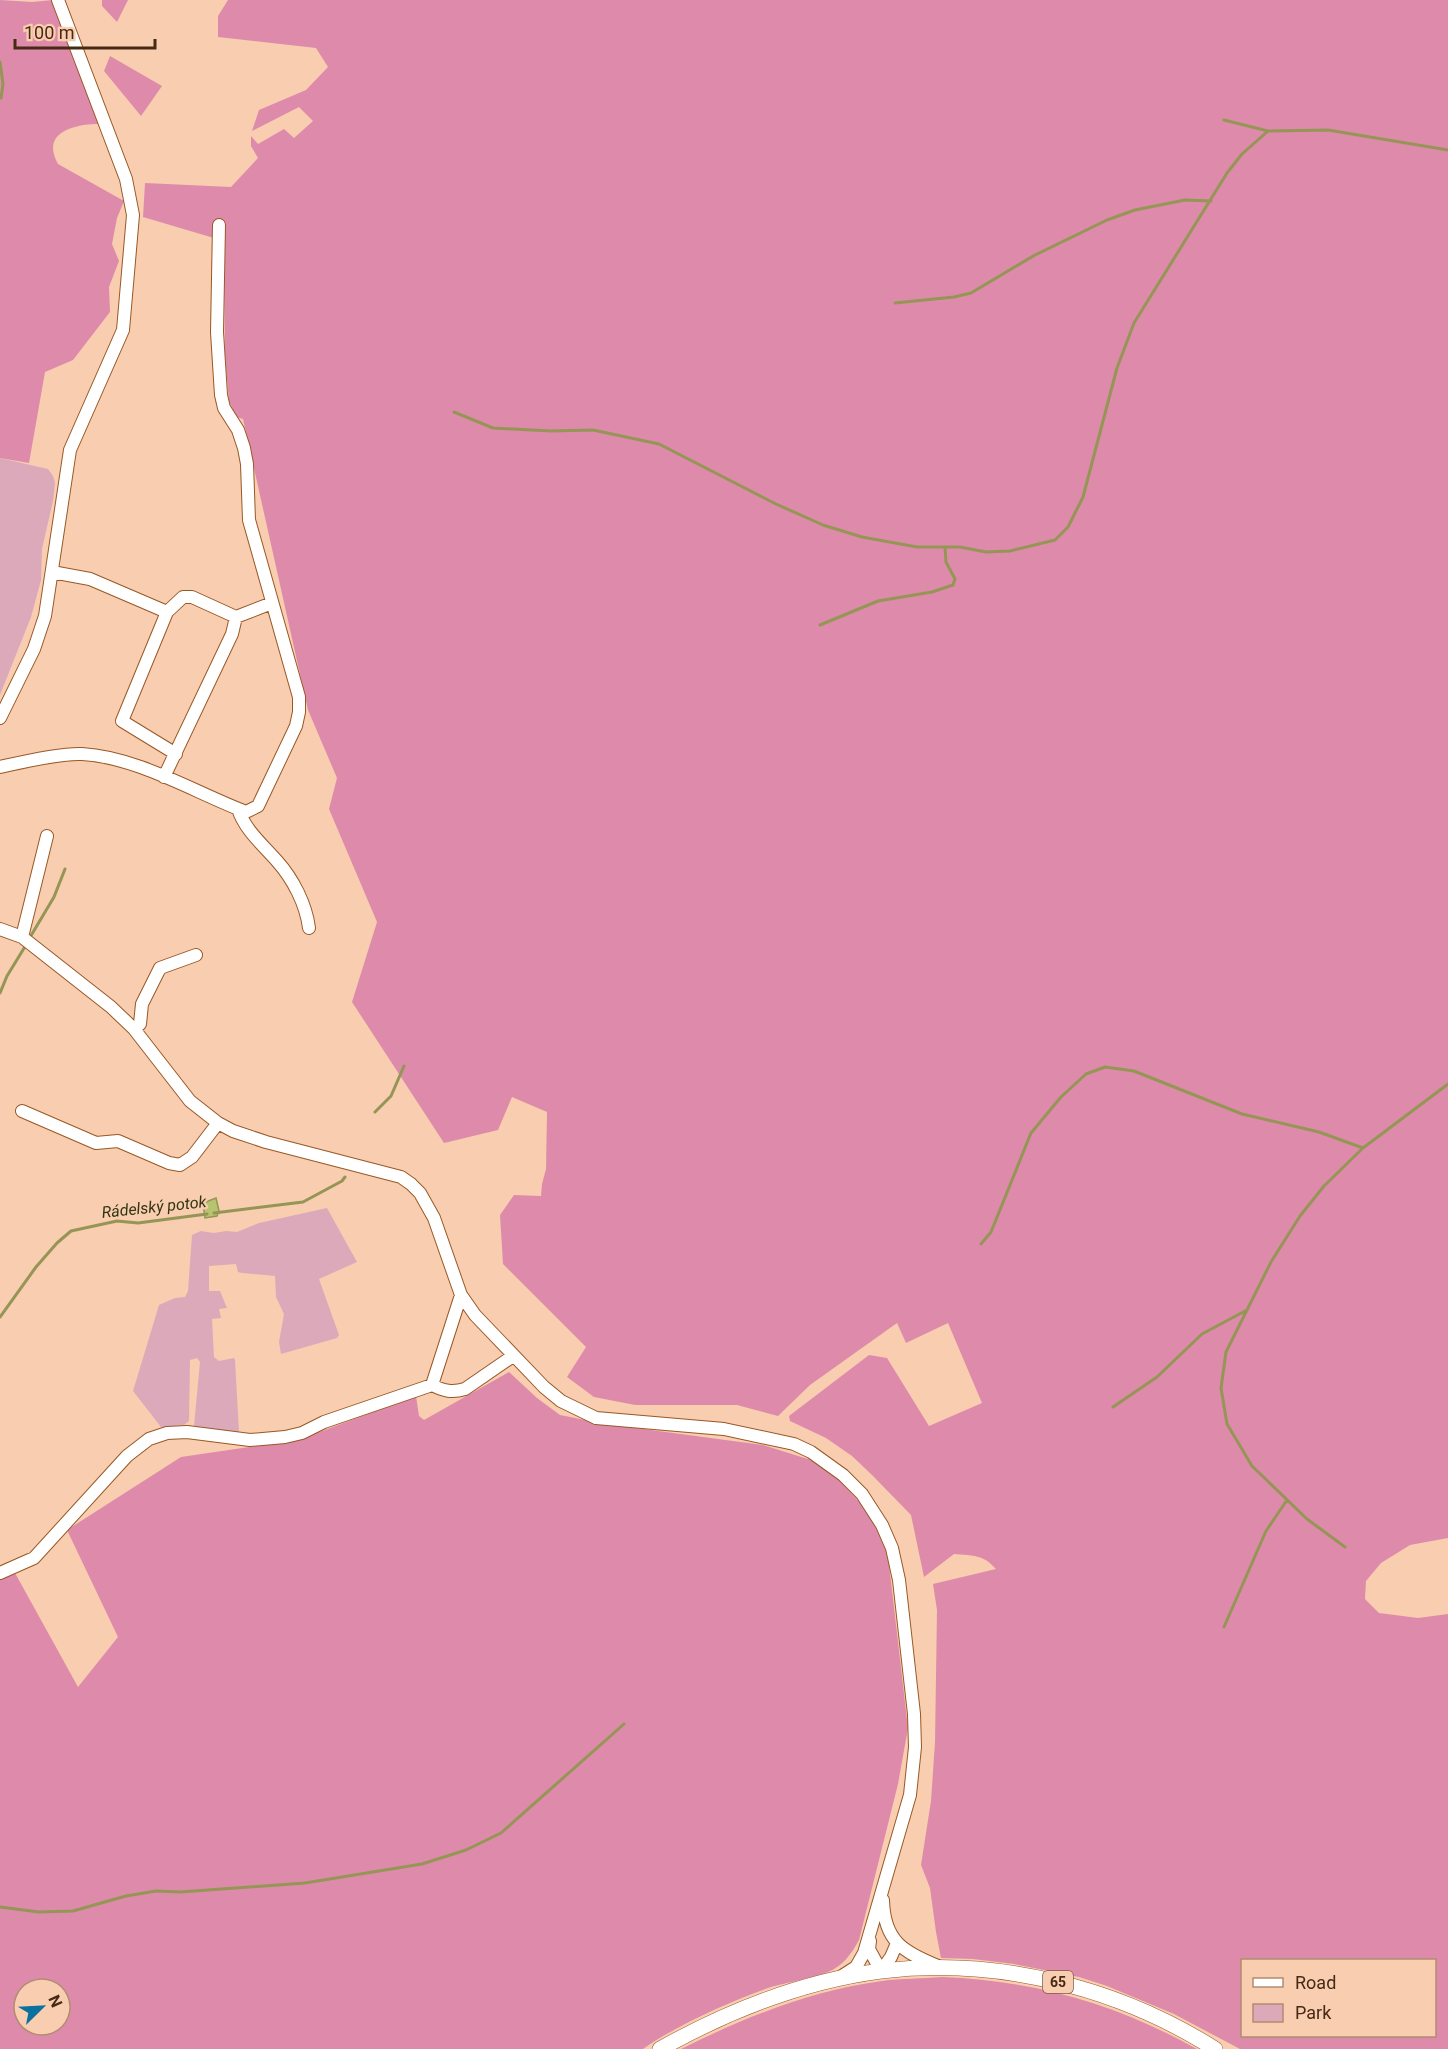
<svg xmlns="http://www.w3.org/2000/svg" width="1448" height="2049" font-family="Roboto,sans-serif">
<rect width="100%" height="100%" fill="#f9cdaf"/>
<path fill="#dca9bb" d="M 0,458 L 48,469 L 53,476 L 55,483 L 53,501 L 42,549 L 41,580 L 31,617 L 0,695 Z
M 327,1208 L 357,1262 L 319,1279 L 339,1335 L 337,1338 L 281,1354 L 279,1342 L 284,1314 L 276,1297 L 275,1276 L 242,1273 L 238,1272 L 236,1264 L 209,1266 L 209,1291 L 220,1291 L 227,1308 L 219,1309 L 221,1318 L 212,1319 L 214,1357 L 219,1361 L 234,1358 L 235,1360 L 239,1432 L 237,1433 L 202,1429 L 194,1426 L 200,1362 L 197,1358 L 190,1360 L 189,1421 L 184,1425 L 161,1427 L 133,1391 L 159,1305 L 175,1298 L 185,1297 L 188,1291 L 192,1235 L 201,1231 L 214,1233 L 226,1231 L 237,1232 L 259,1223 Z"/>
<path fill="#de8bab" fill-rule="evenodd" d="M 0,0 L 32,2 L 53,0 L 99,124 C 75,124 40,132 58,164 L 124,201 L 117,218 L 112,244 L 119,261 L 109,287 L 110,312 L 73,360 L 45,372 L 29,463 L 0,458 Z
M 102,0 L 128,0 L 117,22 L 102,6 Z
M 228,0 L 1448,0 L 1448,1538 L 1410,1545 L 1381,1563 L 1366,1581 L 1365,1599 L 1379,1613 L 1418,1618 L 1448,1614 L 1448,2049 L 1240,2049 L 1174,2014 L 1107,1986 L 1079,1977 L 1014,1964 L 973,1959 L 941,1958 L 936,1932 L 930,1888 L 921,1865 L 931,1801 L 935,1742 L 937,1610 L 933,1584 L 996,1569 C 983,1554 973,1556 954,1554 L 924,1577 L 911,1515 L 872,1475 L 852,1456 L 826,1438 L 790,1421 L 789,1416 L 869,1355 L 887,1358 L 929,1426 L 982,1403 L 948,1323 L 906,1343 L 897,1323 L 810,1385 L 778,1416 L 737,1405 L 635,1405 L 594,1397 L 567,1377 L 586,1347 L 503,1264 L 500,1215 L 514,1195 L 541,1196 L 542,1184 L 546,1169 L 547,1112 L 512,1097 L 498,1130 L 444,1143 L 352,1002 L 377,922 L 329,809 L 337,778 L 308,710 L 243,419 L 236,417 L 229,401 L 225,357 L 224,241 L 143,217 L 145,183 L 231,187 L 258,158 L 251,146 L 251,136 L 258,144 L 284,129 L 294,138 L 313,121 L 299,107 L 252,131 L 259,110 L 306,90 L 328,67 L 316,48 L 218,37 L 218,16 ZM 1242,1960 L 1434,1960 L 1434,2036 L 1242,2036 Z
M 110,56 L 162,86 L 141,116 L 104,71 Z
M 509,1372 L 537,1398 L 560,1415 L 606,1424 L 763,1445 L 811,1460 L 835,1476 L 865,1508 L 887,1547 L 908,1728 L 898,1784 L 859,1940 C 852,1953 843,1966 828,1972 C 813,1978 788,1982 771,1987 C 733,2000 675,2026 643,2049 L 0,2049 L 0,1580 L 15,1573 L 78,1687 L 118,1637 L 67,1530 L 181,1457 L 298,1440 L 416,1396 L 419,1416 L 424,1420 ZM 24,1989 L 60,1989 L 60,2025 L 24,2025 Z
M 942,1977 C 1037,1981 1114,2003 1197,2049 L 681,2049 C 746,2017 809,1991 882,1981 C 901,1978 922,1979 942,1977 Z"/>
<path fill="#b7c370" stroke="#959555" stroke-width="1.5" d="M 216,1198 L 219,1211 L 217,1216 L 205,1218 L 203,1203 Z"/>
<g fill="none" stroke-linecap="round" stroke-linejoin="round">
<path stroke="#959555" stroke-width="3" d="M 0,62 L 3,84 L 1,98
M 1224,120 L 1268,131
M 895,303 L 954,297 L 971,293 L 1035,255 L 1107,220 L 1135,210 L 1185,200 L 1211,201
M 454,412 L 493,428 L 551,431 L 593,430 L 659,444 L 776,504 L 823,525 L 862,537 L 917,547 L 960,547 L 986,552 L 1010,551 L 1055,540 L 1068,527 L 1083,497 L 1117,368 L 1134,323 L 1227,173 L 1242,154 L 1268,131 L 1328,130 L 1448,150
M 820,625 L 878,601 L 932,592 L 953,585 L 955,579 L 946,562 L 945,548
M 29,939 L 54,897 L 65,869
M 0,993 L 7,976 L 26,945
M 375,1112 L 391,1096 L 404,1066
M 214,1213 L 303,1202 L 342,1181 L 345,1177
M 981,1244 L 991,1232 L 1031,1133 L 1061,1097 L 1086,1074 L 1105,1067 L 1134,1071 L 1242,1114 L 1319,1132 L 1363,1148
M 0,1317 L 36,1267 L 57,1243 L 71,1231 L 117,1221 L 138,1223 L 207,1214
M 1113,1407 L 1157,1377 L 1202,1334 L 1247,1310
M 1345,1547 L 1307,1519 L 1252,1466 L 1227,1424 L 1221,1388 L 1226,1352 L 1271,1262 L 1300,1216 L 1324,1186 L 1363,1148 L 1448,1084
M 1224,1627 L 1266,1531 L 1287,1500
M 0,1907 L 39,1912 L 73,1911 L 126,1896 L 156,1891 L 180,1892 L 305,1883 L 422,1864 L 466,1850 L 501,1833 L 624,1724"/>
<g stroke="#985825" stroke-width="14">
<path id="minor" d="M 52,572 L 90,579 L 167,612
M 0,718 L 34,649 L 45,616 L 70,450 L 123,330 L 133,215 L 126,179 L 58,0
M 176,754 L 122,721 L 167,612 L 183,597 L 192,597 L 236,617 L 272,603
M 0,767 C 22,762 60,753 82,754 C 137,757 194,792 246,812 L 258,806 L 296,726 L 299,712 L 299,697 L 249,520 L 247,464 L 244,448 L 238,430 L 224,408 L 221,395 L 217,332 L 219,225
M 164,777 L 232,634 L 236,617
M 238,809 C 245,830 262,844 277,861 C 293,879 306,904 309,928
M 0,929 L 22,937 L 111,1007 L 134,1029 L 190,1101 L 218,1123 L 233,1131 L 266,1142 L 401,1177 L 411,1184 L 420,1193 L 434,1218 L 461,1295 L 475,1315 L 544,1387 L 561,1401 L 596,1418 L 724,1429 L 794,1444 L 811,1452 L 843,1475 L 862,1494 L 882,1525 L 892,1548 L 899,1580 L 914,1714 L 915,1747 L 910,1795 L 864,1953 L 856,1967 L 842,1976
M 22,937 L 47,836
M 134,1029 L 140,1024 L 142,1004 L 160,968 L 196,955
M 22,1111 L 96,1143 L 118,1141 L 169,1163 L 180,1165 L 192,1157 L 218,1123
M 432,1385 L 461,1295
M 0,1573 L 34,1558 L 127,1456 L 149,1439 L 167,1433 L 187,1432 L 250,1440 L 285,1437 L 302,1433 L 324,1422 L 432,1385 C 444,1391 452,1393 465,1389 L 513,1356
M 883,1900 C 884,1941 903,1952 938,1966
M 870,1941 L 869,1949 L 881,1971 L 891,1957 L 897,1943"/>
</g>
<g stroke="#985825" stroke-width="16">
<path id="major" d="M 660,2049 C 728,2011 804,1981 881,1971 C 997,1957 1117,1987 1215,2049"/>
</g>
<use href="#minor" stroke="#fff" stroke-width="12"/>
<use href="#major" stroke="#fff" stroke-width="15"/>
</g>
<g text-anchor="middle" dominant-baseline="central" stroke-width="4.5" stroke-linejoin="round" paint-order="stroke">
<rect fill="#f9cdaf" stroke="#7c5b43" stroke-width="1.5" x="1043" y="1971" width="30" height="22" rx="4.5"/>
<g font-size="14" font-weight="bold" fill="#462a15">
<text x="1058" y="1982">65</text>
</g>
<g font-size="16" font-style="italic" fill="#303411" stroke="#f9cdaf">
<text transform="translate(154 1207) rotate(-6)">Rádelský potok</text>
</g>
</g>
<rect x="1241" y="1959" width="195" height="78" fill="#f9cdaf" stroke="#b18c71" stroke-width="1.5"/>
<rect x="1253" y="1978" width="30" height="9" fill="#ffffff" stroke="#b18c71" stroke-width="1.5"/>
<text x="1295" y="1989" font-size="18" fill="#462a15">Road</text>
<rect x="1253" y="2004" width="30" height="18" fill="#dca9bb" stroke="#b18c71" stroke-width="1.5"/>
<text x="1295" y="2019" font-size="18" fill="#462a15">Park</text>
<g transform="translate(42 2007) rotate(66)"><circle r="28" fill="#f9cdaf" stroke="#b18c71" stroke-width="1.5"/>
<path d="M0-4.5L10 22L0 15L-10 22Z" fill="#0b719e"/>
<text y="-9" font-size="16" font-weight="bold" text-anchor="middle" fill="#462a15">N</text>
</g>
<path d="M15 39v9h140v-9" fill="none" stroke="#462a15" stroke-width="3"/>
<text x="24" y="39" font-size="18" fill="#462a15" stroke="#f9cdaf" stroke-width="4.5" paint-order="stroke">100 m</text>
</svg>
